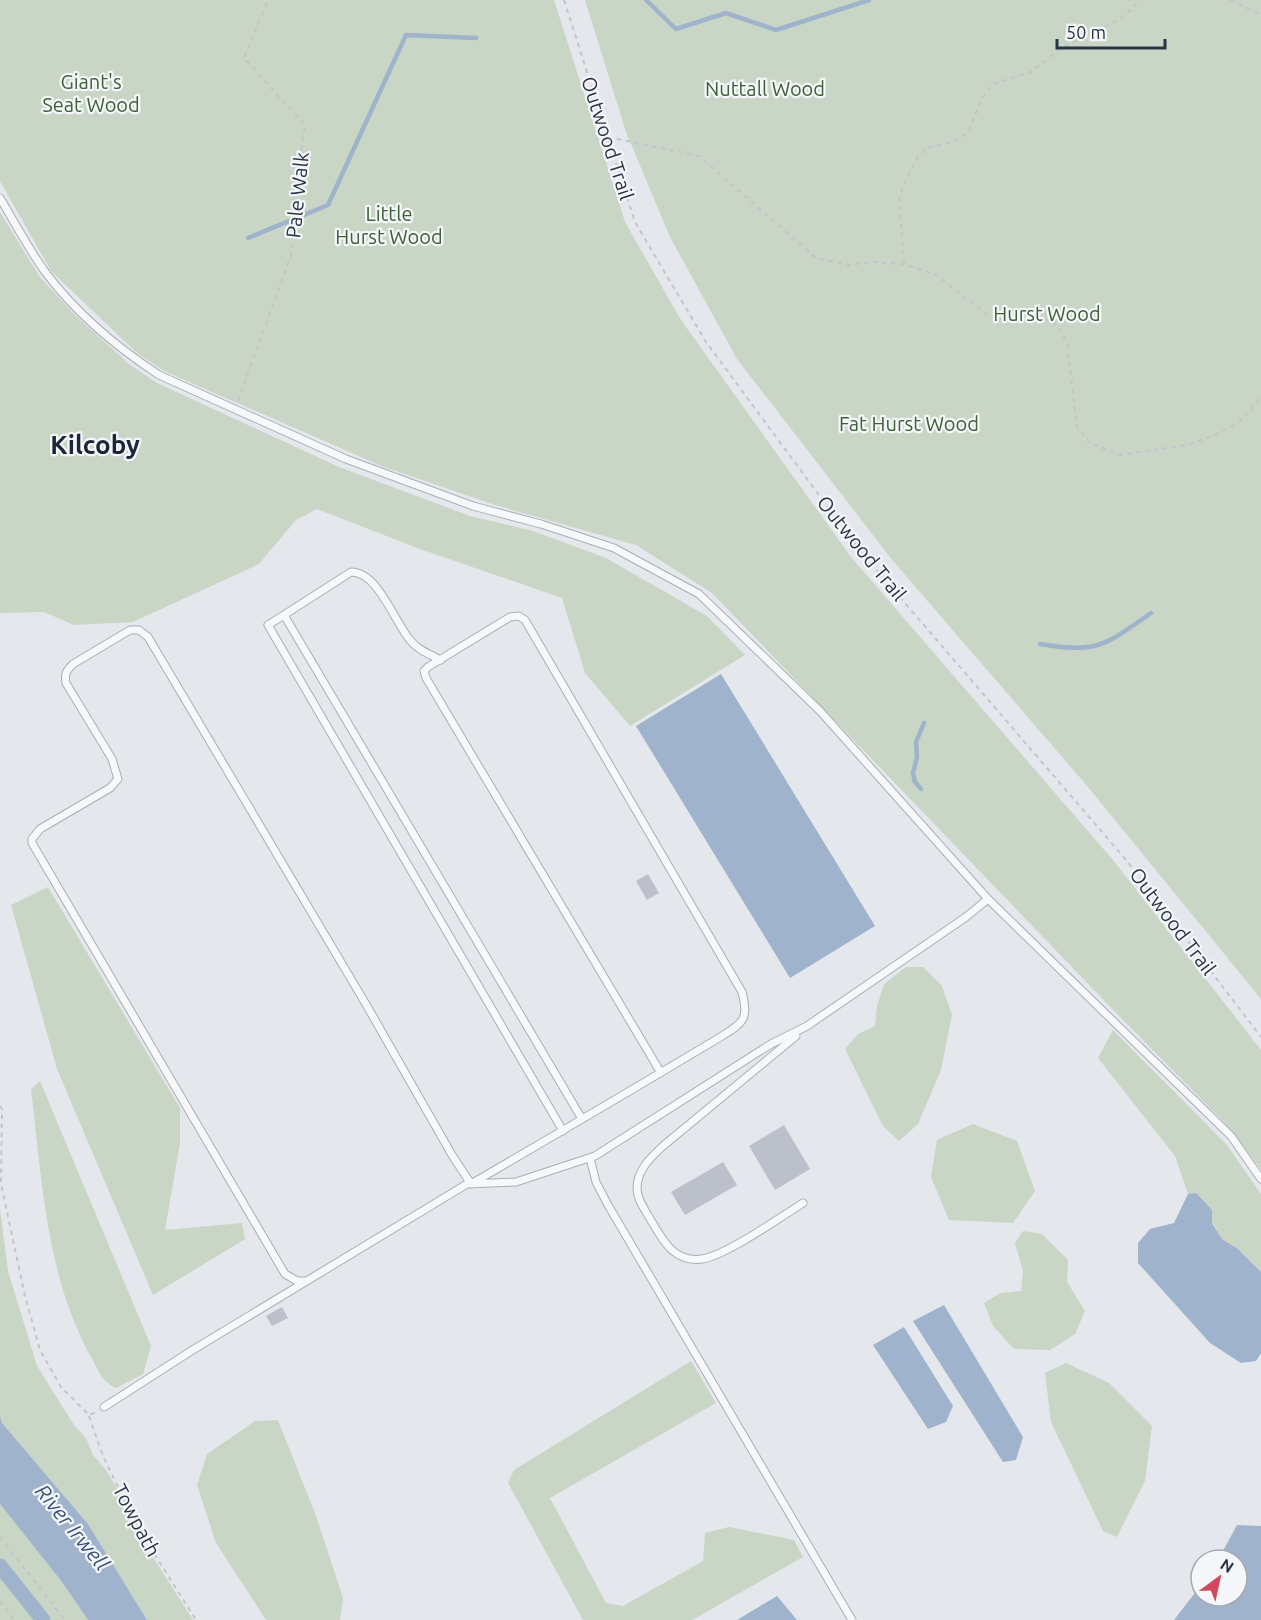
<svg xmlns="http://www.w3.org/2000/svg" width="1261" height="1620" font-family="Ubuntu,sans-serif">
<rect width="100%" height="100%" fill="#e4e7ec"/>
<path fill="#c9d6c5" d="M 0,0 L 554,0 L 625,222 L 681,320 L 851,557 L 1113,860 L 1261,1050 L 1261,1169 L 1225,1123 L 1121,1018 L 712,593 L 636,545 L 495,505 L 384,467 L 164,371 L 137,353 L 51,271 L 0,181 Z
M 585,0 L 1261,0 L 1261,999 L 1088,787 L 893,561 L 737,359 L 670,237 L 626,132 Z
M 0,212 L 39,276 L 75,315 L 129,364 L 157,383 L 339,467 L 470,516 L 533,531 L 606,558 L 707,616 L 745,655 L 630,726 L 585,673 L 562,598 L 420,549 L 317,509 L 296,520 L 259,564 L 133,622 L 74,625 L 44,612 L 0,613 Z
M 48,887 L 180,1108 L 180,1143 L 165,1230 L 242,1223 L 245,1239 L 153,1295 L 57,1069 L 11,905 Z
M 906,967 L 923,967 L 942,986 L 952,1015 L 941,1070 L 918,1124 L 899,1141 L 883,1126 L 845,1049 L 858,1034 L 875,1026 L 877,1006 L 884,984 Z
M 1113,1030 L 1227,1145 L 1261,1194 L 1261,1272 L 1238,1249 L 1222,1239 L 1196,1193 L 1188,1194 L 1175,1156 L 1098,1058 Z
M 40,1081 L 151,1346 L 143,1374 L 116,1388 C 101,1381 99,1371 91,1357 C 46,1276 42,1180 31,1089 Z
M 973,1124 L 1017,1141 L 1035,1191 L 1013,1223 L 949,1220 L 931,1177 L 937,1140 Z
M 0,1209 L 8,1271 L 37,1366 L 74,1425 L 86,1438 L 93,1455 L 106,1470 L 118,1490 L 133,1526 L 193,1620 L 147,1620 L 88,1524 L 2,1423 L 0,1416 Z
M 1023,1231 L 1042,1234 L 1068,1260 L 1067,1282 L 1085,1311 L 1075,1334 L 1050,1350 L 1014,1349 L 993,1326 L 984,1303 L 1000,1293 L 1021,1291 L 1023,1271 L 1015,1243 Z
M 691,1361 L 716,1403 L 550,1498 L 606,1603 L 623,1606 L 703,1561 L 705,1533 L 729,1527 L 794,1540 L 803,1557 L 692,1620 L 583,1620 L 508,1483 L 514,1470 Z
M 1066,1363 L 1109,1383 L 1152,1426 L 1145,1481 L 1117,1537 L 1103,1531 L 1051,1422 L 1045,1373 Z
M 278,1420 L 316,1516 L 343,1598 L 340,1620 L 266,1620 L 216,1543 L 197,1485 L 207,1454 L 255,1421 Z
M 0,1504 L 62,1582 L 88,1620 L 0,1620 Z"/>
<path fill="#9fb4cc" d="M 721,674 L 875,926 L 790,978 L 636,726 Z
M 1196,1193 L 1212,1210 L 1212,1223 L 1222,1239 L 1238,1249 L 1261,1272 L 1261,1353 L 1256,1361 L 1241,1363 L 1210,1343 L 1138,1263 L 1138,1243 L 1150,1229 L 1174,1223 L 1188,1194 Z
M 944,1305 L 1023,1437 L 1016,1460 L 1003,1462 L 913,1321 Z
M 904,1327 L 953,1406 L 946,1422 L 928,1429 L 873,1345 Z
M 0,1416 L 2,1423 L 88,1524 L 147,1620 L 88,1620 L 62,1582 L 0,1504 Z
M 1237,1525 L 1261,1526 L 1261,1620 L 1174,1620 L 1201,1585 L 1201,1596 L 1237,1596 L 1237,1560 L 1218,1560 Z
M 777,1596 L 797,1620 L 737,1620 Z"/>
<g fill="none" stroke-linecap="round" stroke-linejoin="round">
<path stroke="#9fb4cc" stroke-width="4.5" d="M 646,0 L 676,29 L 726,13 L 776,30 L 869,0
M 248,238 L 328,205 L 406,35 L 476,38
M 1040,644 C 1098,654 1105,645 1151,613
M 921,789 L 915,782 L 913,773 L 917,757 L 916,742 L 924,723"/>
<path stroke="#9fb4cc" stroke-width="15" d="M 0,1566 L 43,1620"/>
</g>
<path fill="#bbc0ca" d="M 648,874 L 659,893 L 647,900 L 636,881 Z
M 784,1125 L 810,1169 L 775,1190 L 749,1146 Z
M 723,1162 L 737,1185 L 685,1215 L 671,1192 Z
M 282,1307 L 288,1318 L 272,1326 L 266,1316 Z"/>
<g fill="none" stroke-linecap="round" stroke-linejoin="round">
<g stroke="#a9aeb7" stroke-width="9">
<path id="lane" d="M 0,198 C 15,223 29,250 46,273 C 76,313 118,348 159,375 L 346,459 L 473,506 L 541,524 L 614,548 L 699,594 L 820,711 L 988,899 L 1231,1136 L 1261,1179
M 284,615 L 268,625 L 563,1131
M 441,660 C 429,654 418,650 410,640 C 394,621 378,572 351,572 L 284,615 L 582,1119
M 796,1036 L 663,1146 C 651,1157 637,1170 637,1188 C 637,1199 644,1208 649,1217 C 662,1239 673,1263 702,1259 C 725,1256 781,1217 803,1203
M 590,1158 L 596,1182 L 608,1205 L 852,1620
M 306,1281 L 297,1281 L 285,1274 L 32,843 L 32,839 L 40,829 L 110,788 L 118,779 L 112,759 L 66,683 C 64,674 67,670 73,664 L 130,630 L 139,630 L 148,637 L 367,1006 L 452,1155 L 471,1184 C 555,1135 639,1086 722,1036 C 744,1023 749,1018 742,992 L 525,620 L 519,616 L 510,617 L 428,667 L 424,671 L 426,678 L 661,1073
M 104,1407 L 191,1351 L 467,1184 L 516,1182 L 595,1156 L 771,1044 L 807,1026 L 966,917 L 988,899"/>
</g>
<path stroke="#c2c5cb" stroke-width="2" stroke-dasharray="4.5 4.5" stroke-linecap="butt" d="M 564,0 L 635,222 L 706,342 L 861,552 L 1127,861 L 1261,1037
M 1230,0 L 1261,15
M 608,137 L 699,156 L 816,258 L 849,265 L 871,262 L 904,264 L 936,275 L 993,319 L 1053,320 L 1067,342 L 1077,427 L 1090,443 L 1120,455 L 1188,445 L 1215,435 L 1238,423 L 1261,398
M 904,264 L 899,196 L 915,161 L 926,148 L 952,142 L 968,133 L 982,98 L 993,84 L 1031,72 L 1063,47 L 1121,19 L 1140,0
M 238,401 L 291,255 L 294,198 L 305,125 L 244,58 L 268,0
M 0,1106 L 2,1109 L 1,1184 L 25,1296 L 40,1350 L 61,1387 L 89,1415 L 96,1412
M 89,1416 L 103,1456 L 138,1528 L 196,1620
M 0,1537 L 65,1620
M 0,1601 L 14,1620"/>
<use href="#lane" stroke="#f7f8fa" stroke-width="7"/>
</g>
<g text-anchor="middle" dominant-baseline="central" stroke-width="4.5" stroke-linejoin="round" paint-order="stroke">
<g font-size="20" fill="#3f6138" stroke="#f4f6f9">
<text x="91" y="81">Giant's<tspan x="91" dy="23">Seat Wood</tspan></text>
<text x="765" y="88">Nuttall Wood</text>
<text x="389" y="213">Little<tspan x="389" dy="23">Hurst Wood</tspan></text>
<text x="1047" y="313">Hurst Wood</text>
<text x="909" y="423">Fat Hurst Wood</text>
</g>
<g font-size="20" fill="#2b3445" stroke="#f4f6f9">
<text transform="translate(608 138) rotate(72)">Outwood Trail</text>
<text transform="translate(297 195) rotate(-84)">Pale Walk</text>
<text transform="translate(862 548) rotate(51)">Outwood Trail</text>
<text transform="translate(1173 921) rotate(53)">Outwood Trail</text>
<text transform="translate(137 1520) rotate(62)">Towpath</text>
</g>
<g font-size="21" font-style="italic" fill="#34527a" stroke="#f4f6f9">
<text transform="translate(73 1527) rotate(51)">River Irwell</text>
</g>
<g font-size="26" font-weight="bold" fill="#1d2536" stroke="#f4f6f9">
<text x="95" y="444">Kilcoby</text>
</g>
</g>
<g transform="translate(1219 1578) rotate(33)"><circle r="28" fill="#f4f6f9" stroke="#a4a8b1" stroke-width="1.5"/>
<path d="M0-4.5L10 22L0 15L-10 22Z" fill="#d1495b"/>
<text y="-9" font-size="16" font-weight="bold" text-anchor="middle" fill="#2b3445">N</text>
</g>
<path d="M1057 39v9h108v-9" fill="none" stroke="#2b3445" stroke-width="3"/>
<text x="1066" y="39" font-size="18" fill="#2b3445" stroke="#f4f6f9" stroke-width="4.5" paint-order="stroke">50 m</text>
</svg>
